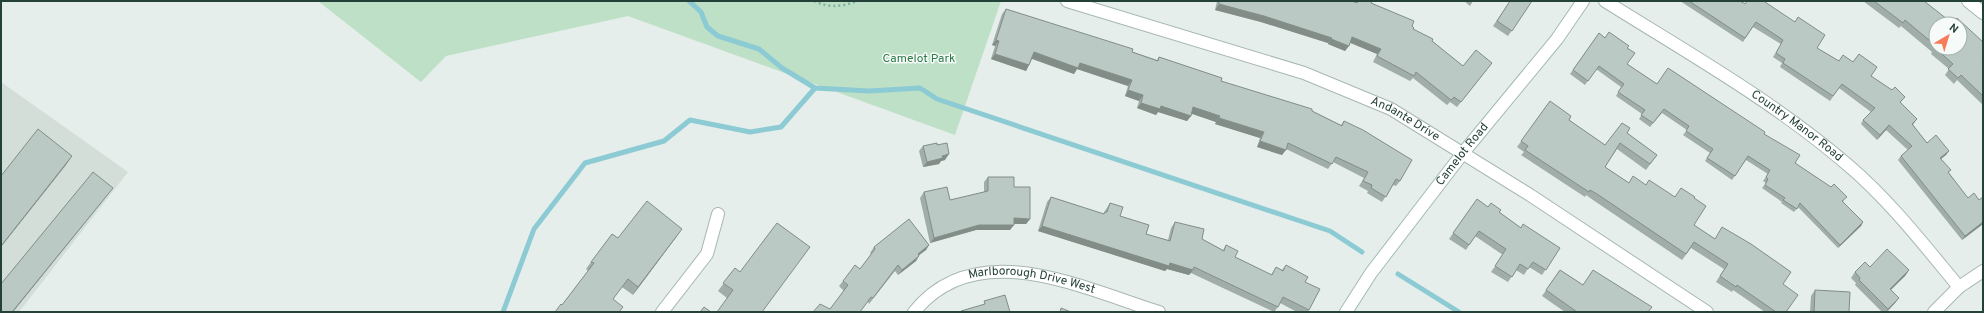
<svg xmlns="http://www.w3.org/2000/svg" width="1984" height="313" font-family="Overpass,sans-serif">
<rect width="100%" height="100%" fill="#e5eeea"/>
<path fill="#d3ded9" d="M 1,82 L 128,172 L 19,312 L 1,312 Z"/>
<path fill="#bde0c6" d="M 318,1 L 1001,1 L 955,135 L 628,16 L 446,56 L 421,82 Z"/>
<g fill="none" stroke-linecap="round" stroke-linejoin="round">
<path stroke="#8ccbd4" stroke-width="5" d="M 689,1 L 701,12 L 707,27 L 718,36 L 759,49 L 782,68 L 815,88
M 1398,274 L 1459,312
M 503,312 L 534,229 L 585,163 L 664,141 L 690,120 L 750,132 L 781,127 L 815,88 L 869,91 L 920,88 L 937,99 L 1330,231 L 1362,252"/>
<g stroke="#a7b7b1" stroke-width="14">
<g id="street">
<path id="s1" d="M 1067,1 L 1304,73 L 1391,109 L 1530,195 L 1707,312"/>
<path id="s2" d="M 1605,1 C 1688,53 1775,102 1849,166 C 1890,201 1924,245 1959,287"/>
<path d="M 1968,1 L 1983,13"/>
<path d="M 662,312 L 707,254 L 718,214"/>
<path id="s3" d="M 914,312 C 976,234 1084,289 1159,312"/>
<path d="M 1934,312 L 1959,287 L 1983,271"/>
</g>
</g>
<g stroke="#a3bbb2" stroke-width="14">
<g id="secondary">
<path id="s4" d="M 1346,312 L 1371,273 L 1463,153 L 1557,39 L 1583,1"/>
</g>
</g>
<path stroke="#84b3a3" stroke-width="2.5" stroke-dasharray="2 3" stroke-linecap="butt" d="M 814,1 C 828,8 843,7 857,1"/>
<use href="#street" stroke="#fff" stroke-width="12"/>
<use href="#secondary" stroke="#fff" stroke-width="12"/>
</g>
<path fill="#a0ada8" d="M 1217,1 L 1352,1 L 1356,2 L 1356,1 L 1372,1 L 1371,3 L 1412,26 L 1413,29 L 1432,41 L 1463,66 L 1492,63 L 1457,107 L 1450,102 L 1447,105 L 1413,78 L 1410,81 L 1373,62 L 1377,54 L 1350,43 L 1345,51 L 1328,44 L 1328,43 L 1261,22 L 1215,10 Z
M 1464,1 L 1473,1 L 1470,6 Z
M 1510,1 L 1532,1 L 1508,36 L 1493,26 Z
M 1680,1 L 1740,1 L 1744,4 L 1765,2 L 1817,48 L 1839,61 L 1871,76 L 1892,90 L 1905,97 L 1900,103 L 1917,119 L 1913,125 L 1927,143 L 1949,151 L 1946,155 L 1941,159 L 1949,173 L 1983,224 L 1962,240 L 1898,160 L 1901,156 L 1908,150 L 1886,130 L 1877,140 L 1861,124 L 1863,120 L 1871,112 L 1839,88 L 1830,101 L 1780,67 L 1782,63 L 1773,57 L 1781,44 L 1753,27 L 1743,42 Z
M 1863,1 L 1924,1 L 1983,58 L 1982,58 L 1983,59 L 1983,105 L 1957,80 L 1954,84 L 1945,75 L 1949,69 L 1931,54 L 1932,52 L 1901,26 L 1899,28 Z
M 1006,9 L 1157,60 L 1159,57 L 1221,81 L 1312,111 L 1341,125 L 1344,121 L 1400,181 L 1396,186 L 1393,185 L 1382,202 L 1367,193 L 1368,191 L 1359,186 L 1364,178 L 1333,162 L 1328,169 L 1286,149 L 1282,155 L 1257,147 L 1260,138 L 1215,124 L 1216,122 L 1191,113 L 1191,116 L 1187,121 L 1158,112 L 1156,115 L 1137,108 L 1139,101 L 1125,96 L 1128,86 L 1077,69 L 1074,74 L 1032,59 L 1026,71 L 991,59 L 995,46 L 992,45 L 1002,14 Z
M 1599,33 L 1605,38 L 1627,48 L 1627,64 L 1657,84 L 1764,134 L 1795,163 L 1844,200 L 1843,202 L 1863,222 L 1861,226 L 1838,248 L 1798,207 L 1794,212 L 1781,203 L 1782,202 L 1762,188 L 1766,183 L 1763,181 L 1768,174 L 1746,160 L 1732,180 L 1705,161 L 1710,153 L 1683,135 L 1687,130 L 1662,113 L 1650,127 L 1639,119 L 1642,114 L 1616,96 L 1621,87 L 1596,69 L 1585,85 L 1570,74 Z
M 1550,101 L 1569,120 L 1605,145 L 1627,133 L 1657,155 L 1646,170 L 1617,149 L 1605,167 L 1629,183 L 1646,185 L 1675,197 L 1694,198 L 1694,225 L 1783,284 L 1786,312 L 1765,312 L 1733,290 L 1732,292 L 1716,282 L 1724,269 L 1691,248 L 1682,260 L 1593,200 L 1586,195 L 1585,197 L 1521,155 L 1524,152 L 1517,147 Z
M 937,145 L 945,160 L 941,161 L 939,164 L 923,167 L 919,151 L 923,146 Z
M 988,177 L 1014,187 L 1030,219 L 1026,224 L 1014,224 L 1010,230 L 976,230 L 930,243 L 920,198 L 924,192 L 950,200 L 984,192 L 984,182 Z
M 1051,197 L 1103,214 L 1110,203 L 1120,216 L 1146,234 L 1168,240 L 1171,228 L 1175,222 L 1202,239 L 1223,250 L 1226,245 L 1235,257 L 1271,275 L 1276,267 L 1282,270 L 1286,265 L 1305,282 L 1309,310 L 1308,312 L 1297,312 L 1280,303 L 1278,307 L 1274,312 L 1191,273 L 1189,275 L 1167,269 L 1165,271 L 1038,231 L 1047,202 Z
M 1477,199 L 1488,207 L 1499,212 L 1521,228 L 1560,248 L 1542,275 L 1529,267 L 1524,275 L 1516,270 L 1508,282 L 1491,272 L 1503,255 L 1475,236 L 1466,250 L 1449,239 Z
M 677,236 L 633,295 L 622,287 L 562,305 L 588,271 L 586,269 L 591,262 L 618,238 Z
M 929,245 L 926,250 L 919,255 L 916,261 L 898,275 L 895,271 L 869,304 L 868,302 L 830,309 L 844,291 L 839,286 L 843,281 L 860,269 L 871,254 L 870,253 L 874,247 Z
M 810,247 L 727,298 L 718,291 L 735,268 L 740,272 Z
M 1870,267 L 1909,270 L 1905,276 L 1891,290 L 1899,298 L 1895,303 L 1887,312 L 1882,312 L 1855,285 L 1856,283 L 1851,278 L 1855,272 Z
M 1560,270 L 1583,285 L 1648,312 L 1565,312 L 1542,296 Z
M 1815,290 L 1849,312 L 1852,312 L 1810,312 L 1811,296 Z"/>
<path fill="#828d88" d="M 1219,4 L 1264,16 L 1332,38 L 1328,43 L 1261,22 L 1215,10 Z
M 1352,37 L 1381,49 L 1377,54 L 1349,42 Z
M 1331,39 L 1349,46 L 1345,51 L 1328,44 Z
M 996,40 L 999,41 L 995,46 L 992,45 Z
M 1034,52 L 1080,63 L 1132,80 L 1128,86 L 1077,69 L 1074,74 L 1030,58 Z
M 995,54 L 1029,65 L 1026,71 L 991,59 Z
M 1128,90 L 1143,95 L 1139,101 L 1125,96 Z
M 1141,103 L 1161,106 L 1191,116 L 1187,121 L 1158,112 L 1156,115 L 1137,108 Z
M 1193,107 L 1220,116 L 1216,122 L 1189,113 Z
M 1219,118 L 1264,132 L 1260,138 L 1215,124 Z
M 1889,125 L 1886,130 L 1877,140 L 1880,135 Z
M 1260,141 L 1286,150 L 1282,155 L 1257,147 Z
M 1949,151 L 1946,155 L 1937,162 L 1940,158 Z
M 949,154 L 945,160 L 941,161 L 939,164 L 923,167 L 927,162 L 942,156 Z
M 72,156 L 66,165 L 1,247 L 1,246 Z
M 113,188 L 106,197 L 13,312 L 12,312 Z
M 1014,218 L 1030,219 L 1026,224 L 1010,224 Z
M 1863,222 L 1861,226 L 1838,248 L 1840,245 Z
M 1983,222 L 1983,224 L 1962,240 L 1965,236 Z
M 979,225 L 1014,225 L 1010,230 L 976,230 L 930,243 L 934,238 Z
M 1042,226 L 1170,263 L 1193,270 L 1189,275 L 1167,269 L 1165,271 L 1146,265 L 1038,231 Z
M 682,229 L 677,236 L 633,295 L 638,287 Z
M 929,245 L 926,250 L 914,259 L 918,254 Z
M 919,256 L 916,261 L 898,275 L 902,270 Z
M 1909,270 L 1905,276 L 1886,294 L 1890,289 Z
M 1899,298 L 1895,303 L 1886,312 L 1888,309 Z"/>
<path fill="#bac9c3" stroke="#828d88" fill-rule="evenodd" d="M 1219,1 L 1352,1 L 1357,3 L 1358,1 L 1372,1 L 1371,3 L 1414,21 L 1412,26 L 1414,28 L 1413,29 L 1433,39 L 1432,41 L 1463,66 L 1476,50 L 1492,63 L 1461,102 L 1454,97 L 1451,100 L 1416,72 L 1414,76 L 1377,56 L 1381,49 L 1352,37 L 1349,46 L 1331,39 L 1332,38 L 1264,16 L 1219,4 Z
M 1510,1 L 1532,1 L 1512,31 L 1497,21 Z
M 1689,1 L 1740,1 L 1745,4 L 1747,1 L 1766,1 L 1765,2 L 1795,22 L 1798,17 L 1825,35 L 1817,48 L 1839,61 L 1843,55 L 1853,62 L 1859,54 L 1877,67 L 1871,76 L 1892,90 L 1895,87 L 1905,97 L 1900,102 L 1917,119 L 1912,124 L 1927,143 L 1936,135 L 1949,151 L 1940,158 L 1951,170 L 1948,172 L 1968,198 L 1974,193 L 1979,200 L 1983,197 L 1983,222 L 1965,236 L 1901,156 L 1912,146 L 1889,125 L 1880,135 L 1863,120 L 1875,108 L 1842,84 L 1833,96 L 1783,63 L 1785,59 L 1776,53 L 1783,40 L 1756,22 L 1745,38 Z
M 1874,1 L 1924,1 L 1952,23 L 1957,18 L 1983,42 L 1983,56 L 1982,58 L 1983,59 L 1983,96 L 1961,75 L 1958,78 L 1948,69 L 1953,64 L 1935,48 L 1936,46 L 1905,20 L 1903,23 ZM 1936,24 L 1960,24 L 1960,48 L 1936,48 Z
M 1006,9 L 1133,49 L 1132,52 L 1158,61 L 1159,57 L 1222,78 L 1221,81 L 1312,109 L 1312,111 L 1342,126 L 1344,121 L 1363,130 L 1412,160 L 1400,181 L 1396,179 L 1386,197 L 1371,188 L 1372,185 L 1363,181 L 1368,172 L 1336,157 L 1332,164 L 1288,143 L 1286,150 L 1260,141 L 1264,132 L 1219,118 L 1220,116 L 1193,107 L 1191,116 L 1161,106 L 1160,109 L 1141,103 L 1143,95 L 1128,90 L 1132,80 L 1080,63 L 1078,68 L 1034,52 L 1029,65 L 995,54 L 999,41 L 996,40 Z
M 1609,32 L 1629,46 L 1627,48 L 1635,53 L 1627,64 L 1657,84 L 1668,68 L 1765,132 L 1764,134 L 1800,155 L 1795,163 L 1831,187 L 1834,184 L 1847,197 L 1842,201 L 1863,222 L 1840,245 L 1800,203 L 1797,209 L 1783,200 L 1785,198 L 1765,185 L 1768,179 L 1766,177 L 1770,170 L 1748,156 L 1735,176 L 1707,158 L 1713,149 L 1686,131 L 1689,126 L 1664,109 L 1653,123 L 1641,115 L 1645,110 L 1618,92 L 1624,84 L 1599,66 L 1588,81 L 1573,70 L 1599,33 L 1605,38 Z
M 1550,101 L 1571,116 L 1569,120 L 1605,145 L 1622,123 L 1630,128 L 1627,133 L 1657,155 L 1650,164 L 1620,143 L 1605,167 L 1629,183 L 1633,176 L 1646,185 L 1649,180 L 1675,197 L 1681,188 L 1695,197 L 1694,198 L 1706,206 L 1694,225 L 1715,239 L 1722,227 L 1751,244 L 1791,272 L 1783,284 L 1798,295 L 1786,312 L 1776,312 L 1737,285 L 1736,287 L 1720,276 L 1728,264 L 1694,242 L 1686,254 L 1597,194 L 1590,190 L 1589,192 L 1525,150 L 1528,146 L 1521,141 Z
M 38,129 L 72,156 L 1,246 L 1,176 Z
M 937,143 L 937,145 L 947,143 L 949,154 L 942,156 L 943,158 L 927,162 L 923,146 Z
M 93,172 L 113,188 L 12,312 L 1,312 L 1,289 L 2,288 L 1,288 L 1,284 Z
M 988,177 L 1014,177 L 1014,187 L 1030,187 L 1030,219 L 1014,218 L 1014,225 L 979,225 L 934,238 L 924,192 L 947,187 L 950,200 L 988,191 Z
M 1051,197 L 1104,214 L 1105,212 L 1107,212 L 1110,203 L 1123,207 L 1120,216 L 1149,225 L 1146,234 L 1170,241 L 1175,222 L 1204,229 L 1202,239 L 1224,251 L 1226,245 L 1238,251 L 1235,257 L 1272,275 L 1276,267 L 1283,271 L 1286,265 L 1308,277 L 1305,282 L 1320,289 L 1309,310 L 1283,297 L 1278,307 L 1194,267 L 1193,270 L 1170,263 L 1169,266 L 1042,226 Z
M 1477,199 L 1488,207 L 1491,203 L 1501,210 L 1499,212 L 1521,228 L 1523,224 L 1560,248 L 1546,270 L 1533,262 L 1528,269 L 1520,264 L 1512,277 L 1495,266 L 1506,249 L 1479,231 L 1469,245 L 1453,233 Z
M 647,201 L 682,229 L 638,287 L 628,279 L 613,299 L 623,307 L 619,312 L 555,312 L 561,304 L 562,305 L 594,263 L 591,262 L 612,234 L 618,238 Z
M 909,219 L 929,245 L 918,254 L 919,256 L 902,270 L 898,265 L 873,298 L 871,297 L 860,312 L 813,312 L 820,304 L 830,309 L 848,285 L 843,281 L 855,265 L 860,269 L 875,249 L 874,247 Z
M 777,223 L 810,247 L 762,312 L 717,312 L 733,290 L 723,283 L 735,268 L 740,272 Z
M 1887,249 L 1909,270 L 1890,289 L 1899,298 L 1888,309 L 1859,280 L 1860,278 L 1855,272 L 1865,262 L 1870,267 Z
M 1560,270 L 1583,285 L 1593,270 L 1652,307 L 1648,312 L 1577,312 L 1546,290 Z
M 1815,290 L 1850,292 L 1849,312 L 1852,312 L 1814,312 Z
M 1005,295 L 1010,312 L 961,312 L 961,311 L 985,304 L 984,301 Z
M 704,307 L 711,312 L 700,312 Z
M 1061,308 L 1071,312 L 1060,312 Z"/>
<g text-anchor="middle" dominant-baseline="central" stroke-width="3" stroke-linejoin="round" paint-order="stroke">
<g font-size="12" fill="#2b7a48" stroke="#f6faf8">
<text x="919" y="59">Camelot Park</text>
</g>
<g font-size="12" fill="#234138" stroke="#f6faf8">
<text stroke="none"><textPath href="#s1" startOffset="359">Andante Drive</textPath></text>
<text stroke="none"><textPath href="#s2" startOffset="229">Country Manor Road</textPath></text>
<text stroke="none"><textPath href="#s4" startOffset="196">Camelot Road</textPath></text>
<text stroke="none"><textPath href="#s3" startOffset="131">Marlborough Drive West</textPath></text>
</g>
</g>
<rect width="1984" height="313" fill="none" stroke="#234138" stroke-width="4"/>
<g transform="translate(1948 36) rotate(38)"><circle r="19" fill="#f6faf8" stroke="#a2b0ab"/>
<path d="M0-3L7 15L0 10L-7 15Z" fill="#f67d5b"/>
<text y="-6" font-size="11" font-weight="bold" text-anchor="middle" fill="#234138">N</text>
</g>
</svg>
